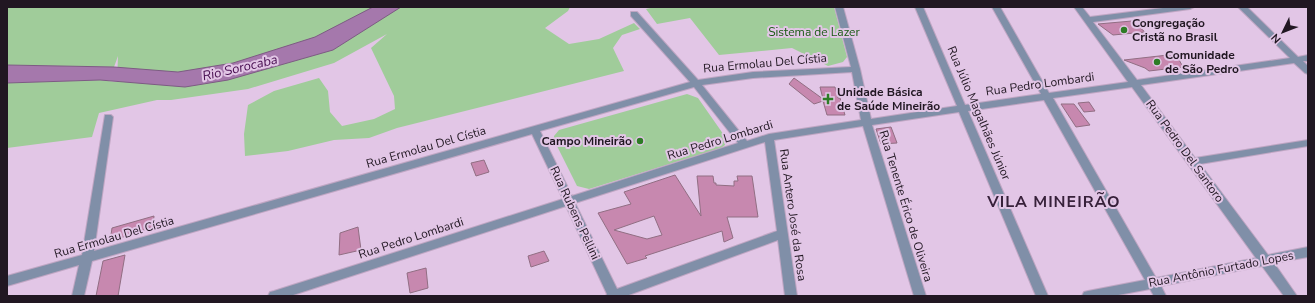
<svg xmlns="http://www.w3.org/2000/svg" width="1315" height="303" font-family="'Nunito Sans',sans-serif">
<rect width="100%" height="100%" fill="#e2c6e6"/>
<path fill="#a0cc9a" d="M 7,7 L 570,7 L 568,11 L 545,28 L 569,44 L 599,39 L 634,23 L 640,29 L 622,35 L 613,48 L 624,71 L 397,128 L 369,138 L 334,140 L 288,151 L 245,156 L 244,134 L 248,105 L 274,91 L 319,78 L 328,91 L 330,112 L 342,126 L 374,119 L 395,109 L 394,96 L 371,48 L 387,34 L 334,63 L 248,89 L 171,100 L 157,100 L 99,113 L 92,137 L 7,148 L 7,83 L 100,80 L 117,82 L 118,56 L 114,67 L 7,65 Z
M 655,7 L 834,7 L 847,57 L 843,62 L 828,66 L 792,48 L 719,55 L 690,18 L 657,24 L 646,9 Z
M 687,94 L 698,98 L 726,138 L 725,145 L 721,148 L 589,189 L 577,186 L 554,140 L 554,136 L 559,130 Z"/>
<path fill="#a578ac" stroke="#7d5b83" d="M 373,7 L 401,7 L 333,50 L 228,80 L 185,87 L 100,80 L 7,83 L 7,65 L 114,67 L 178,72 L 233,63 L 315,37 Z"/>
<path fill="#c788af" stroke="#916e83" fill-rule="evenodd" d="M 1132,21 L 1145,32 L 1113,35 L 1098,24 Z
M 1168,55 L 1178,58 L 1183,67 L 1149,71 L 1145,68 L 1124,60 Z
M 794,78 L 823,99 L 820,87 L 835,87 L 838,98 L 840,98 L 845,115 L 827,115 L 823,101 L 814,104 L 789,84 Z
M 1089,102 L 1095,111 L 1084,112 L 1078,103 Z
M 1061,104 L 1074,104 L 1090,125 L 1076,127 Z
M 891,127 L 897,143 L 881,144 L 876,129 Z
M 484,160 L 489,172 L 476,176 L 471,163 Z
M 675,175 L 701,216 L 697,176 L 713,176 L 714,183 L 716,183 L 716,185 L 734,186 L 734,181 L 738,181 L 737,176 L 752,176 L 758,217 L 727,217 L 733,238 L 724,242 L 722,231 L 645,256 L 647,258 L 627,264 L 598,213 L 631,204 L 624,192 ZM 654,216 L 662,235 L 647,239 L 614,230 Z
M 154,216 L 153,227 L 120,238 L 111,235 L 112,228 Z
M 358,227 L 361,250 L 339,255 L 340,233 Z
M 544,251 L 549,261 L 531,267 L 528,256 Z
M 125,255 L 118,296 L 96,296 L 103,261 Z
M 426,268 L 428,288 L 410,293 L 407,273 Z"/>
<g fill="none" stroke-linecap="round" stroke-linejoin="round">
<g stroke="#bfa6c3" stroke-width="2">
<path id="street" d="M 835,7 L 843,7 L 860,69 L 871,119 L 957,106 L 915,7 L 923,7 L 965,105 L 1041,94 L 992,7 L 1000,7 L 1049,93 L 1128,82 L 1074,7 L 1082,7 L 1090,17 L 1171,7 L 1194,7 L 1190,9 L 1093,22 L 1137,80 L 1290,58 L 1238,7 L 1247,7 L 1298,57 L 1308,55 L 1308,61 L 1303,61 L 1308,66 L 1308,74 L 1305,73 L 1294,63 L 1141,85 L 1195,158 L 1308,140 L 1308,146 L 1200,164 L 1268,255 L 1308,247 L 1308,257 L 1274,263 L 1297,296 L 1284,296 L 1262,266 L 1161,286 L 1166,296 L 1154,296 L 1150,289 L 1113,296 L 1082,296 L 1084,292 L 1088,291 L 1145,280 L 1044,100 L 968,111 L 1048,296 L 1036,296 L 959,112 L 872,125 L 926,296 L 914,296 L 863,126 L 774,140 L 797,296 L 785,296 L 778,240 L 626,296 L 606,296 L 607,294 L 566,206 L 290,296 L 268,296 L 270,292 L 274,291 L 563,199 L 532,134 L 92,261 L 84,296 L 72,296 L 79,265 L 7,286 L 7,276 L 82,255 L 105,115 L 111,115 L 113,117 L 94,251 L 690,82 L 631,16 L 631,12 L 637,12 L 698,80 L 753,72 L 851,67 ZM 852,72 L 861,120 L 769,134 L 747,141 L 702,85 L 753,78 ZM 694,87 L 738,143 L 572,196 L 540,131 ZM 1132,87 L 1256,258 L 1156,278 L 1053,98 ZM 765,142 L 777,231 L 617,289 L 575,203 Z"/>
</g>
<use href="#street" fill="#808fa8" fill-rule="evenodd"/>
</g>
<g fill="#2d7c25" stroke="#e2c6e6" stroke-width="1.5">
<circle cx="1124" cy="30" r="4"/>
<circle cx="1157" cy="62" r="4"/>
<path d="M826 93h4v4h4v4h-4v4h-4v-4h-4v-4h4z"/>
<circle cx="640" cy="141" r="4"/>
</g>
<g text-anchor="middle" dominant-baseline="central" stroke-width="4" stroke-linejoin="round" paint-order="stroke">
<g font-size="12" font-weight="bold" fill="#211722" stroke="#e2c6e6" text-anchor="start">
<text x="1132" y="23">Congregação<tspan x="1132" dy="14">Cristã no Brasil</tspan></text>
<text x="1165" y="55">Comunidade<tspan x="1165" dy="14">de São Pedro</tspan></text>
<text x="837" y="92">Unidade Básica<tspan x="837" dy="14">de Saúde Mineirão</tspan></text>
<text x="632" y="141" text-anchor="end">Campo Mineirão</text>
</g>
<g font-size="12" fill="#195a13" stroke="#e2c6e6">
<text x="814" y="32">Sistema de Lazer</text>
</g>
<g font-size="12" fill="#211722" stroke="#e2c6e6">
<text transform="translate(765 63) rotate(-5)">Rua Ermolau Del Cístia</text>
<text transform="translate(1040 84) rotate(-8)">Rua Pedro Lombardi</text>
<text transform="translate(979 113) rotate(67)">Rua Júlio Magalhães Júnior</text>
<text transform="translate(720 140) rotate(-17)">Rua Pedro Lombardi</text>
<text transform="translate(426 147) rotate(-16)">Rua Ermolau Del Cístia</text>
<text transform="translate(1185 151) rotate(54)">Rua Pedro Del Santoro</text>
<text transform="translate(906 206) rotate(73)">Rua Tenente Érico de Oliveira</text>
<text transform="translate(575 213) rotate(65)">Rua Rubens Pellini</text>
<text transform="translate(793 215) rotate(82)">Rua Antero José da Rosa</text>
<text transform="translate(114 237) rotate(-16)">Rua Ermolau Del Cístia</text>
<text transform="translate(411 238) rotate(-18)">Rua Pedro Lombardi</text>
<text transform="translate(1221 269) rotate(-11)">Rua Antônio Furtado Lopes</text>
</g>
<g font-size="13" font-style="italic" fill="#460c4f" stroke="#e2c6e6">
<text transform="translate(240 68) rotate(-13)">Rio Sorocaba</text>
</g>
<g font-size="16" font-weight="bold" letter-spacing="1" fill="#37213a" stroke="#e2c6e6">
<text x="1054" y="202">VILA MINEIRÃO</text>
</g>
</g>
<rect width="1315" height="303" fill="none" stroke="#211722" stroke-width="16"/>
<g transform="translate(1283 32) rotate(227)" stroke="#e2c6e6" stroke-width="3" paint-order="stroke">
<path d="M0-3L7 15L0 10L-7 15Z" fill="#211722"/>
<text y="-6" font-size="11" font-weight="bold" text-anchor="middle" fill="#211722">N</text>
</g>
</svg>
